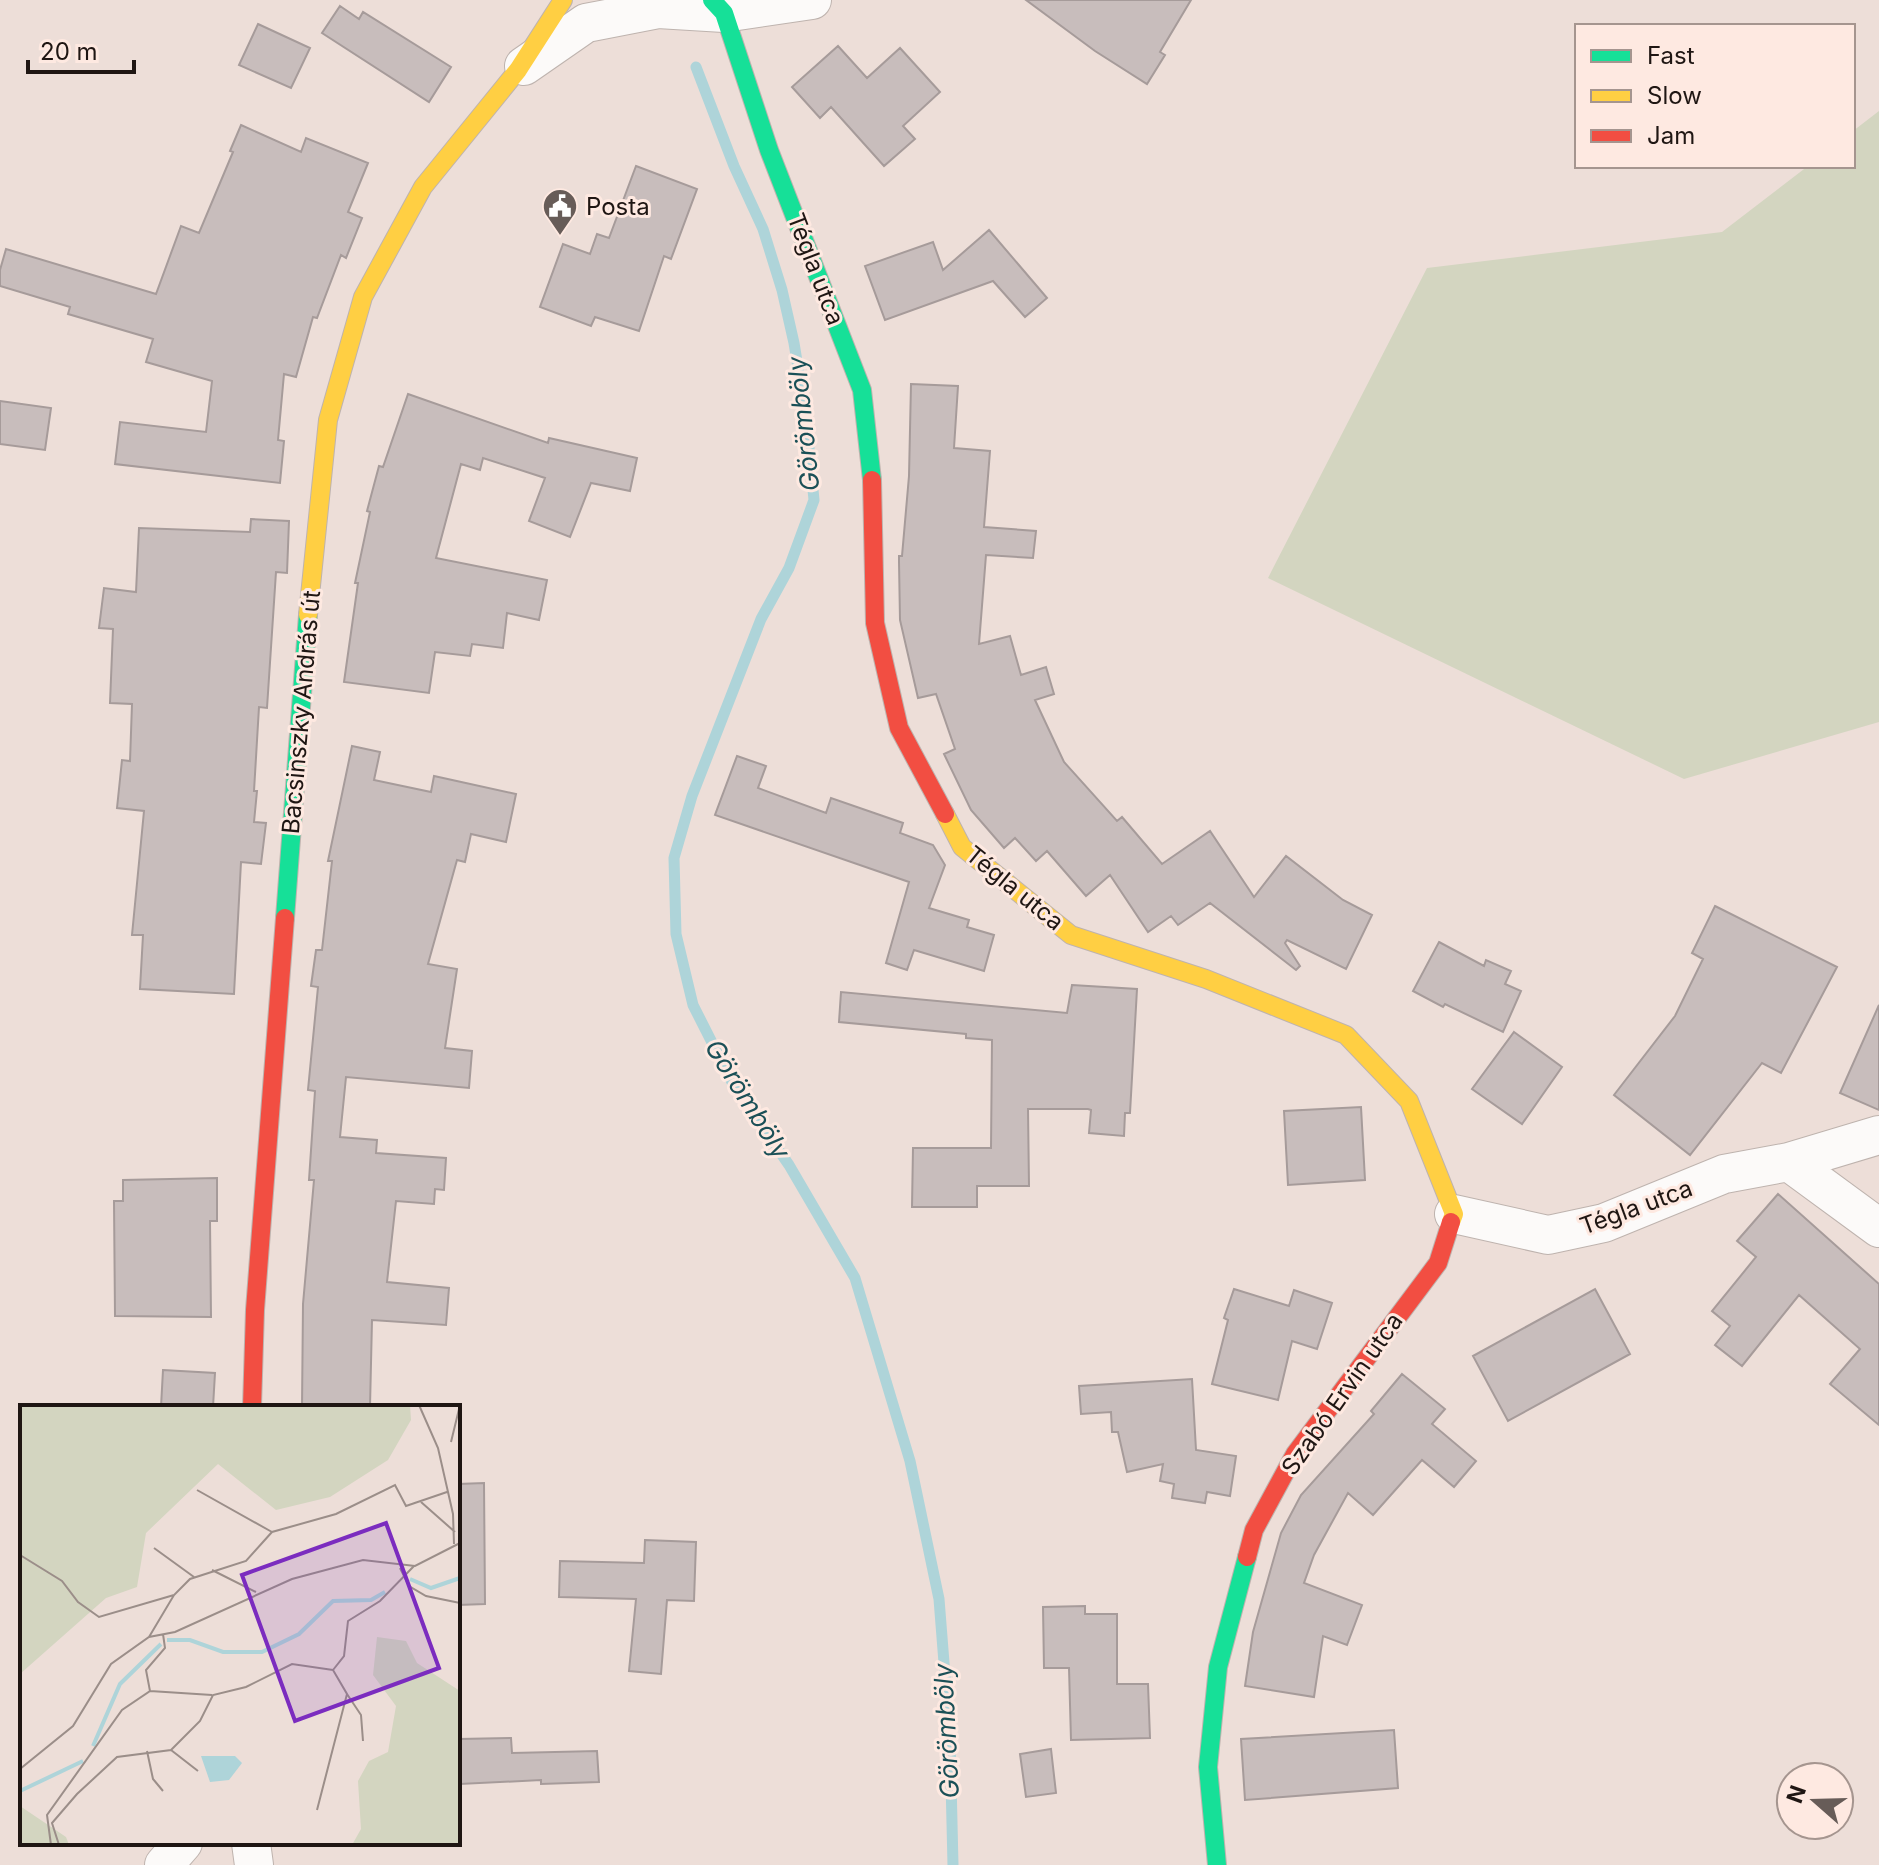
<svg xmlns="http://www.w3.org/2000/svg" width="1879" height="1865" font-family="Inter,sans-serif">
<rect width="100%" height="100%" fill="#edded8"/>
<path fill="#d3d5c0" d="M 1879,111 L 1879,722 L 1684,779 L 1268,578 L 1427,268 L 1722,232 L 1808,166 L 1853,166 L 1853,131 Z"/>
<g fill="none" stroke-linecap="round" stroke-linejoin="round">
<path stroke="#aed4d9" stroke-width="11" d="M 696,67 L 734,166 L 763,229 L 782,290 L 794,343 L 806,417 L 814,500 L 789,568 L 761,619 L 692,796 L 674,858 L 676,934 L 693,1005 L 734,1086 L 789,1165 L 855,1278 L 910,1461 L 939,1599 L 950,1739 L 953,1865"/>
</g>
<path fill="#c8bdbc" stroke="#a69b9a" stroke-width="2" d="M 1026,0 L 1191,0 L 1160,52 L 1165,55 L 1147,84 L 1095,51 Z
M 340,6 L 359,19 L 363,12 L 451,67 L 429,102 L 322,33 Z
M 258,24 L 310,48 L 291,88 L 239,65 Z
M 838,46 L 867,78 L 900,48 L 940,92 L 903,126 L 915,139 L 884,166 L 831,107 L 820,118 L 792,87 Z
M 241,125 L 301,152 L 306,138 L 368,163 L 348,212 L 362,218 L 346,258 L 341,255 L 317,318 L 313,317 L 296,377 L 284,374 L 278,440 L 284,441 L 280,483 L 115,464 L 120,422 L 206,432 L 212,381 L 146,362 L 153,339 L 68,314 L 70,307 L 0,286 L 0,270 L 6,249 L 156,294 L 181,226 L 199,233 L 233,152 L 230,151 Z
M 636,166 L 697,189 L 671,259 L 664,256 L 639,331 L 595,317 L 591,326 L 540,307 L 563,244 L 590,254 L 597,234 L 609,238 Z
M 989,230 L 1047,298 L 1025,317 L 993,281 L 885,320 L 865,266 L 933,242 L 943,270 Z
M 911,384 L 958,386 L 954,448 L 990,451 L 984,527 L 1036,531 L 1033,558 L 986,555 L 979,644 L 1010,636 L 1021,675 L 1046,667 L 1054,694 L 1035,700 L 1064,762 L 1117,821 L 1122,817 L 1162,864 L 1210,831 L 1254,897 L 1286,856 L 1343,900 L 1372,915 L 1346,969 L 1287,940 L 1285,943 L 1300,966 L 1296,970 L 1210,903 L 1178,925 L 1171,916 L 1148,932 L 1110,875 L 1086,896 L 1047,851 L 1036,861 L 1015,838 L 1004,848 L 971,810 L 944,754 L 955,749 L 936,694 L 918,698 L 900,620 L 899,562 L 899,556 L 902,556 L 909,476 Z
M 408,394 L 548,443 L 549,438 L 637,458 L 630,491 L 591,483 L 570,537 L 529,521 L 545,478 L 483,458 L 480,470 L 461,464 L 436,558 L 547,580 L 539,620 L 507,613 L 503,648 L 472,644 L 470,656 L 435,652 L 429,693 L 344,682 L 358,583 L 355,583 L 370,512 L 367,511 L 379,466 L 383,467 Z
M 0,401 L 51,408 L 45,450 L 0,444 Z
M 251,519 L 289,521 L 287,573 L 276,572 L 267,708 L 259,707 L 254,791 L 257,791 L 254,822 L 266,823 L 261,864 L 241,862 L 234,994 L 140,989 L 143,935 L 132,935 L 144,811 L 117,808 L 122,760 L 130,761 L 132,704 L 110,703 L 113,629 L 99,628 L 104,588 L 136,592 L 139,528 L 250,532 Z
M 352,746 L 380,752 L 374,780 L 431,792 L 434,776 L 516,794 L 506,842 L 471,834 L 465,862 L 457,860 L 428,964 L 457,969 L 445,1048 L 472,1051 L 469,1088 L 346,1077 L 340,1137 L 377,1140 L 376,1153 L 446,1158 L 444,1190 L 435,1189 L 434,1204 L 396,1201 L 387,1282 L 449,1288 L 446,1325 L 372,1320 L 370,1407 L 302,1407 L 303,1304 L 314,1180 L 309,1180 L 315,1091 L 308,1090 L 318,987 L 311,986 L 316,950 L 322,950 L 332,861 L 328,861 Z
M 737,756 L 766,766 L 758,788 L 826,813 L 831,798 L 903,823 L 900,833 L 933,845 L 945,865 L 929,908 L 969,920 L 967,927 L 994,935 L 984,971 L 914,950 L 907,970 L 886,963 L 909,882 L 715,815 Z
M 1715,906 L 1837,967 L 1781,1073 L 1762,1063 L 1690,1155 L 1614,1095 L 1675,1016 L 1703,959 L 1692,953 Z
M 1439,942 L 1484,966 L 1486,960 L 1511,971 L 1505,984 L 1521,991 L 1503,1032 L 1445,1004 L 1443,1007 L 1413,991 Z
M 1072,985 L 1137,989 L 1130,1113 L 1125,1113 L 1124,1136 L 1089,1133 L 1091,1110 L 1088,1109 L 1028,1109 L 1029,1186 L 977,1186 L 977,1207 L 912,1207 L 913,1148 L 991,1148 L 992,1040 L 966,1038 L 966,1034 L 839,1022 L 841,992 L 1067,1013 Z
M 1879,1005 L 1879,1110 L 1840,1093 Z
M 1514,1032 L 1562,1067 L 1522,1124 L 1472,1089 Z
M 1361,1107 L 1365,1180 L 1288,1185 L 1284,1111 Z
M 217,1178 L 217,1221 L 210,1221 L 211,1317 L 115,1316 L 114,1201 L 123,1201 L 123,1180 Z
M 1778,1194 L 1879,1284 L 1879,1425 L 1830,1384 L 1860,1349 L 1799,1295 L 1742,1366 L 1715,1345 L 1730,1326 L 1712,1311 L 1756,1257 L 1737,1241 Z
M 1234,1289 L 1289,1306 L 1294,1290 L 1332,1303 L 1317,1349 L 1292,1341 L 1278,1400 L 1212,1384 L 1228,1320 L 1224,1318 Z
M 1595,1289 L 1630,1354 L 1508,1421 L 1473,1356 Z
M 163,1370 L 215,1373 L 213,1407 L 161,1407 Z
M 1402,1374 L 1445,1409 L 1432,1424 L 1476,1461 L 1454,1487 L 1422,1460 L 1373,1515 L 1348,1493 L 1314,1555 L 1304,1583 L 1362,1605 L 1347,1645 L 1323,1636 L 1314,1697 L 1245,1686 L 1253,1632 L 1281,1533 L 1301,1495 L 1374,1414 L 1371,1411 Z
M 1192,1379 L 1196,1450 L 1236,1456 L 1230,1496 L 1207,1492 L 1205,1503 L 1172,1498 L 1174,1484 L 1160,1481 L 1163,1464 L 1127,1472 L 1118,1432 L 1112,1432 L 1111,1412 L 1081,1414 L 1079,1386 Z
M 484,1483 L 485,1604 L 458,1605 L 458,1484 Z
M 645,1540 L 696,1542 L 694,1601 L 667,1600 L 661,1674 L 629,1671 L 636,1599 L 559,1597 L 560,1561 L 644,1563 Z
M 1085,1606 L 1085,1614 L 1117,1614 L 1117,1684 L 1148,1684 L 1150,1738 L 1071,1740 L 1069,1668 L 1044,1668 L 1043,1607 Z
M 1394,1730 L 1398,1788 L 1245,1800 L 1241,1739 Z
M 511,1738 L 512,1753 L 597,1751 L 599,1782 L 541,1784 L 541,1780 L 460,1784 L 459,1739 Z
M 1051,1749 L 1056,1793 L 1026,1797 L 1020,1754 Z"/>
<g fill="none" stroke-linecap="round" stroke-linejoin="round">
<g stroke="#beb3ae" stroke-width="40">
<path id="street" d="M 524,66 L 586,23 L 658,9 L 724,13 L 812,0
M 1789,1162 L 1879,1135
M 1454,1214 L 1548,1235 L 1604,1223 L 1724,1174 L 1789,1162 L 1879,1228
M 251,1843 L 254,1865
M 164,1865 L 183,1843"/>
</g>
<g stroke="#beb3ae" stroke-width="20">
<path id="fast" d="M 712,0 L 724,13 L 769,150 L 862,390 L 872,480
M 285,918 L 308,615
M 1217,1865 L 1208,1767 L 1218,1667 L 1247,1557"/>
</g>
<g stroke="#beb3ae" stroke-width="20">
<path id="slow" d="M 308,615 L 328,420 L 363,297 L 423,187 L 518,70 L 563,0
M 945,814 L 962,847 L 1071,935 L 1206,979 L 1346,1035 L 1409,1101 L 1454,1214 L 1451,1222"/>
</g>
<g stroke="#beb3ae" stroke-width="20">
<path id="jam" d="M 872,480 L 875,623 L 899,728 L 945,814
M 252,1407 L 255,1310 L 285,918
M 1247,1557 L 1254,1530 L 1295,1454 L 1438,1263 L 1451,1222"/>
</g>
<use href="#street" stroke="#fcfaf9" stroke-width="38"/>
<use href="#fast" stroke="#16e098" stroke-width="18"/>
<use href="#slow" stroke="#ffcf43" stroke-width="18"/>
<use href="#jam" stroke="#f24e42" stroke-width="18"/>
</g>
<defs>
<g id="civic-pin" transform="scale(1.8)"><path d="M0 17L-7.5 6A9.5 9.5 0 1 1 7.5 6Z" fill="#675c58" stroke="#fee9e1"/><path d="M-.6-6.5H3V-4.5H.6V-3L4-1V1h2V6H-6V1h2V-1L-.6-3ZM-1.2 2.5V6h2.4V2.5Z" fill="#fff"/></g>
</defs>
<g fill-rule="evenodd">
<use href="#civic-pin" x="560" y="206"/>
</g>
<g text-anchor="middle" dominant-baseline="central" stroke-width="6" stroke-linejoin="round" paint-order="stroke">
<g font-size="24" fill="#1f1613" stroke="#fee9e1" text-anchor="start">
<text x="586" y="206">Posta</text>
</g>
<g font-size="24" fill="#1f1613" stroke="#fee9e1">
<text transform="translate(816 269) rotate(69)">Tégla utca</text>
<text transform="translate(301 712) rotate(-85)">Bacsinszky András út</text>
<text transform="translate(1015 888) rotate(39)">Tégla utca</text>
<text transform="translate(1636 1207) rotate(-20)">Tégla utca</text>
<text transform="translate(1342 1394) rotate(-55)">Szabó Ervin utca</text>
</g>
<g font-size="26" font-style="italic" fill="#1b5057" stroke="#fee9e1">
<text transform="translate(803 424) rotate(-96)">Görömböly</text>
<text transform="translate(748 1099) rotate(58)">Görömböly</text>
<text transform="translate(946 1731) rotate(-93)">Görömböly</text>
</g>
</g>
<g transform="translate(20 1405)">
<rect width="440" height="440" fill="#edded8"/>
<path d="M 0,0 L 390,0 L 391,15 L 368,55 L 310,92 L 256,105 L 198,59 L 126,128 L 117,182 L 86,193 L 0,269 ZM 357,232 L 386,236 L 397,258 L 440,286 L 440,440 L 332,440 L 341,424 L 338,376 L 349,356 L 368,347 L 376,301 L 353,270 ZM 0,401 L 46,432 L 49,440 L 0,440 Z" fill="#d3d5c0"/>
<path d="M 181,351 L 215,351 L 222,358 L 209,375 L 190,377 Z" fill="#aed4d9"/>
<path fill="none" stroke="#aed4d9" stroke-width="4" d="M 390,174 L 411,183 L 440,173M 147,235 L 170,235 L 203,247 L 242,247 L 279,229 L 313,196 L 351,195 L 365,187M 73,341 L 100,279 L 141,239M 0,386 L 63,356"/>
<path fill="none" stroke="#9b8e89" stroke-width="2" d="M 399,0 L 418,43 L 433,109 L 434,139M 431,37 L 440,0M 177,85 L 252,127M 401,97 L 435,127M 134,143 L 174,172M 0,150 L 42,176 L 58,197 L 79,212 L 154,190M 380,163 L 389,181 L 406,191 L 440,198M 192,165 L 236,187M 129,232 L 154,190 L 170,174 L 226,156 L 252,127 L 316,109 L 375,80 L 386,101 L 427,87M 313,265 L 324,251 L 328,216 L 360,196 L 394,161M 130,286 L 192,290M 327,289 L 341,310 L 343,336M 151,345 L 178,366M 127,346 L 133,374 L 143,386M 0,364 L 53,321 L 91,259 L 129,232 L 155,227 L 272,174 L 343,155 L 395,161 L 440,138M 297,405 L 327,289 L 313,265M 31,440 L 27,410 L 102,305 L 130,286 L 126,265 L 145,243 L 143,229M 39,440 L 32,418 L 57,389 L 97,352 L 151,345 L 180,316 L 193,290 L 226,282 L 272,259 L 313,265"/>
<path fill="#7b2cbf" fill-opacity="0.15" stroke="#7b2cbf" stroke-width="4" d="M 366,118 L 419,263 L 275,316 L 222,170 Z"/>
<rect width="440" height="440" fill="none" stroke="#1f1613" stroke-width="4"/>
</g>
<rect x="1575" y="24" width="280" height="144" fill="#fee9e1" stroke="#a5958f" stroke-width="2"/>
<rect x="1591" y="50" width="40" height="12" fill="#16e098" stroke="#a5958f" stroke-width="2"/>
<text x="1647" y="64" font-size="24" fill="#1f1613">Fast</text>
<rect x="1591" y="90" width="40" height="12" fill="#ffcf43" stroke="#a5958f" stroke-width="2"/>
<text x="1647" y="104" font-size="24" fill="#1f1613">Slow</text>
<rect x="1591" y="130" width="40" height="12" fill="#f24e42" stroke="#a5958f" stroke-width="2"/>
<text x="1647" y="144" font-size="24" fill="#1f1613">Jam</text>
<g transform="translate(1815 1801) rotate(290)"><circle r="38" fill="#fee9e1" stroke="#a5958f" stroke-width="2"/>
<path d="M0-6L14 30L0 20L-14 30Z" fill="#675c58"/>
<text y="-12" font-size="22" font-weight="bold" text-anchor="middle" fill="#1f1613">N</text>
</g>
<path d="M28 60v12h106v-12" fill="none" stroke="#1f1613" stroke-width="4"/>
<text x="40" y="60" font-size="24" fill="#1f1613" stroke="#fee9e1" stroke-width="6" paint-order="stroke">20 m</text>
</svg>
